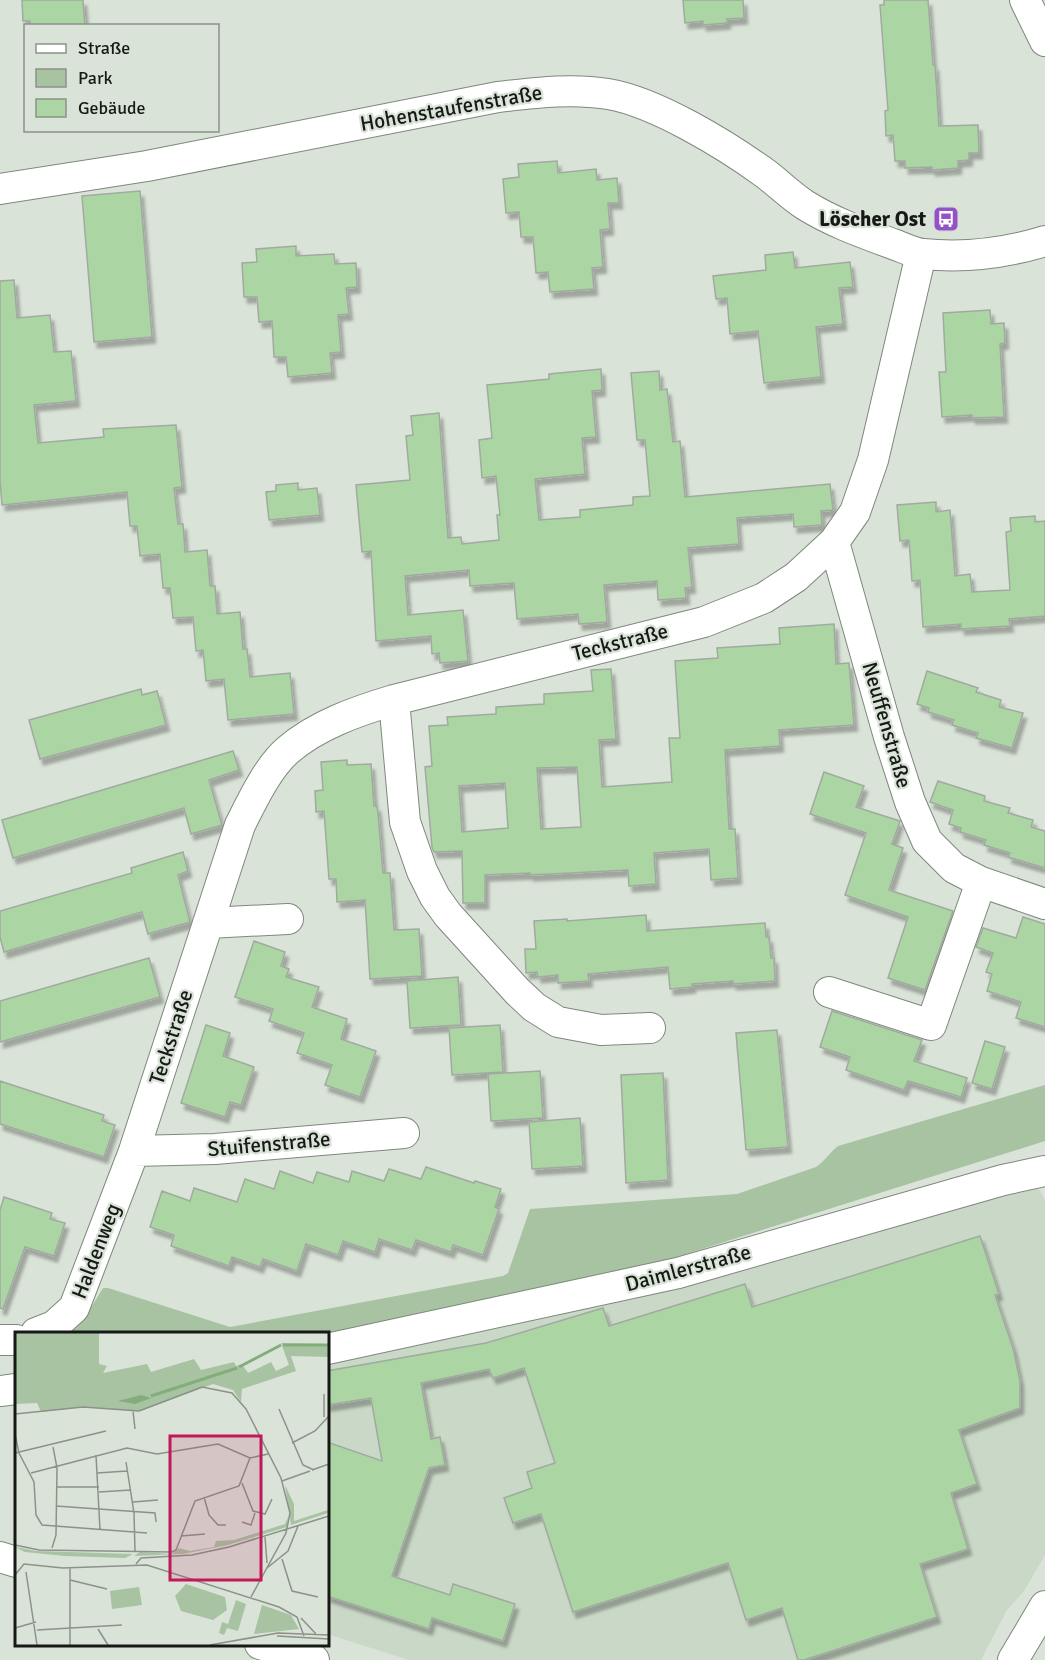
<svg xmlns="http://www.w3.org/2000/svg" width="1045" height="1660" font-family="Signika,sans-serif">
<defs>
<filter id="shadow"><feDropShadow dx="3.5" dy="6" stdDeviation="1.5" flood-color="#0004"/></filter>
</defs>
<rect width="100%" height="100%" fill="#dae3d8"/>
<path fill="#cad8c7" d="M 1023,1186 L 1040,1190 L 1045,1200 L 1045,1555 L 1024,1591 L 1007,1610 L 981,1660 L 409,1660 L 327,1634 L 327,1358 Z"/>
<path fill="#a7c3a2" d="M 1045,1085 L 1045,1141 L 667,1260 L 327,1336 L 327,1333 L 65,1333 L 75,1326 L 92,1306 L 103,1288 L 108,1288 L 230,1327 L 503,1276 L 508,1273 L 530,1209 L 737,1194 L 816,1167 C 825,1161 829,1153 838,1146 Z"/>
<path fill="#abd6a3" stroke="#a1aaa0" stroke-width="1.5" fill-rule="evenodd" filter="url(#shadow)" d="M 22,0 L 83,0 L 85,26 L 30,26 L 30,21 L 23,21 Z
M 683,0 L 743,0 L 744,18 L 727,19 L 727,23 L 703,25 L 703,21 L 685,23 Z
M 884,0 L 928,0 L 933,65 L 935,65 L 939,126 L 978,125 L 979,153 L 969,153 L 969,160 L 958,161 L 958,168 L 932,170 L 932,167 L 905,168 L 905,161 L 895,161 L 893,135 L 886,136 L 885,111 L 888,110 L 880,5 L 884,5 Z
M 557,161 L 558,173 L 596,169 L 597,180 L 617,178 L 619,203 L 608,203 L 610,229 L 600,230 L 603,267 L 592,268 L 594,289 L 550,292 L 548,272 L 536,273 L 533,237 L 521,237 L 519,212 L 506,213 L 503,179 L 519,177 L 518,164 Z
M 140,191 L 152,337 L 94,342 L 82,196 Z
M 296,246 L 296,256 L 334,254 L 335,264 L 356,263 L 357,287 L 346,288 L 349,314 L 338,315 L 341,352 L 330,353 L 332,373 L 288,377 L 286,357 L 274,357 L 272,321 L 259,322 L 257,297 L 244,297 L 242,263 L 257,262 L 256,249 Z
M 793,252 L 795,268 L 850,262 L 853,287 L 839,288 L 843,324 L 816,327 L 821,377 L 764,383 L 758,331 L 730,334 L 727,298 L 716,299 L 713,276 L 766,270 L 765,255 Z
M 14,280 L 17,318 L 50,315 L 54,352 L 71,351 L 76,401 L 34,405 L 38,443 L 104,437 L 103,429 L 176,425 L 182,487 L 174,488 L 178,524 L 183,524 L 185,552 L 207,550 L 210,586 L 215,586 L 217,614 L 240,612 L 243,649 L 247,649 L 250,677 L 290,673 L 294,714 L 228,720 L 224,679 L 206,681 L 203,650 L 196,651 L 193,617 L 173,618 L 170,588 L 163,588 L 160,554 L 140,556 L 137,526 L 130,526 L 127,492 L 2,505 L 0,481 L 0,281 Z
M 990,310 L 991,324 L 1004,323 L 1005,343 L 1000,344 L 1004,417 L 972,418 L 972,415 L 942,417 L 939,372 L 946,372 L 943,313 Z
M 601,369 L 602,390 L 592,391 L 596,437 L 582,438 L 585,474 L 535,479 L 539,520 L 580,517 L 580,510 L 633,505 L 633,497 L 650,496 L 645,440 L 637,440 L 631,373 L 659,371 L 660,390 L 667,389 L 673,442 L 680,441 L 685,497 L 830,484 L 833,510 L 821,511 L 822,525 L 794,527 L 793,514 L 737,518 L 739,544 L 688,548 L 692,587 L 685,588 L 686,598 L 658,600 L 657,581 L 604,585 L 607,622 L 579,624 L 578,614 L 517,619 L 514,583 L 470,586 L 469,570 L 405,576 L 408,615 L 463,610 L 468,661 L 440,663 L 439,653 L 432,654 L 431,636 L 376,641 L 371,551 L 362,552 L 356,485 L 410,480 L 406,436 L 413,435 L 411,416 L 439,413 L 448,538 L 461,537 L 462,544 L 499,540 L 497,515 L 500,515 L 496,476 L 482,478 L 479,440 L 492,438 L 487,385 L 549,379 L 549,374 Z
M 298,483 L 298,490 L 317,488 L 320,515 L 269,520 L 266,492 L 276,491 L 276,485 Z
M 936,502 L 936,512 L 950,510 L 955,576 L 970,574 L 972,592 L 1010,590 L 1006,532 L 1011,531 L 1010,518 L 1035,516 L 1035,522 L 1045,521 L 1045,616 L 1009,619 L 1010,626 L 961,629 L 961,624 L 923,627 L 920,580 L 912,581 L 909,540 L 900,541 L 897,505 Z
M 834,624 L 836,664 L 849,663 L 854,725 L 779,730 L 780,746 L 725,750 L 729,829 L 735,829 L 738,878 L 711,880 L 709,849 L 654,853 L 656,884 L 629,886 L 628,870 L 530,875 L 530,873 L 485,875 L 485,903 L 463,903 L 462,851 L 434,852 L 432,847 L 425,767 L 432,766 L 429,726 L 448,725 L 447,717 L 496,714 L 496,707 L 544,704 L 544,694 L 593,691 L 591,670 L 611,669 L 616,739 L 599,740 L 602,787 L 672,782 L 669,738 L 680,738 L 675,661 L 718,658 L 717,648 L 780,644 L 779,628 ZM 577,767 L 581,827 L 541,829 L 537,768 ZM 505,783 L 508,828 L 462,832 L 459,786 Z
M 927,671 L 978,688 L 976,692 L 1001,700 L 999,707 L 1023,713 L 1012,748 L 976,738 L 978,733 L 952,725 L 954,720 L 928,712 L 929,708 L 917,704 Z
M 141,689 L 142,695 L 157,691 L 166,725 L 40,759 L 29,720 Z
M 233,751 L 239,770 L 209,780 L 222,825 L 191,834 L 184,808 L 13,858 L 2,820 Z
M 347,760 L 347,765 L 371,764 L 374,806 L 377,806 L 378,813 L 383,873 L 390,873 L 394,930 L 419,929 L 422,976 L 370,979 L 365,900 L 337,902 L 336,879 L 329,879 L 324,811 L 316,812 L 315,791 L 323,790 L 321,762 Z
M 824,772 L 864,786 L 856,807 L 900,821 L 892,844 L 903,848 L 889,890 L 953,911 L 925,990 L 888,978 L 908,917 L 845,895 L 866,833 L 810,814 Z
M 938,781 L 985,796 L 984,801 L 1010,808 L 1008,813 L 1033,820 L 1031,827 L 1045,831 L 1045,868 L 1008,857 L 1010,853 L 984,845 L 986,840 L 960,832 L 961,828 L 949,824 L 953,810 L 930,802 Z
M 183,852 L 188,871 L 178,875 L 190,922 L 148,934 L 142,912 L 4,952 L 0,937 L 0,911 L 132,873 L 131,868 Z
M 646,915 L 647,931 L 765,923 L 766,937 L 769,937 L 771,958 L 774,958 L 775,981 L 733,984 L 733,981 L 692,984 L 692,987 L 670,989 L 668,967 L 588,974 L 589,981 L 558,983 L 558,975 L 538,977 L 537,972 L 526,973 L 525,949 L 536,949 L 534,921 L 567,919 L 567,921 Z
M 1023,917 L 1045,924 L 1045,1027 L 1016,1018 L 1021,1002 L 987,991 L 992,974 L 986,972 L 993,953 L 976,947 L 983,928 L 1016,938 Z
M 254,941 L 285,952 L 281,966 L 289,969 L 286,977 L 319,987 L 312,1007 L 347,1019 L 341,1039 L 376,1051 L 360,1097 L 325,1085 L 332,1065 L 297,1053 L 304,1033 L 269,1021 L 273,1009 L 235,997 Z
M 149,958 L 160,997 L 0,1042 L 0,1001 Z
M 458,977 L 461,1025 L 410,1028 L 407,981 Z
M 832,1011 L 922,1040 L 914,1061 L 967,1078 L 961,1097 L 908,1081 L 904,1090 L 846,1070 L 850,1057 L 820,1047 Z
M 206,1025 L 230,1033 L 223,1056 L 254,1067 L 241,1105 L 230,1102 L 225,1117 L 181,1103 Z
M 500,1025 L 503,1072 L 452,1075 L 449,1028 Z
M 777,1030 L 788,1147 L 746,1150 L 736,1033 Z
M 985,1041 L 1005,1047 L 992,1089 L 972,1083 Z
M 540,1071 L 543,1118 L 491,1121 L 488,1074 Z
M 663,1073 L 668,1180 L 626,1183 L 621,1075 Z
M 0,1081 L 104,1115 L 102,1121 L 115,1125 L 104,1157 L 0,1124 Z
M 580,1118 L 583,1166 L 532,1169 L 529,1122 Z
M 426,1167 L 474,1183 L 475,1181 L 501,1189 L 495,1207 L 499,1209 L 483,1255 L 453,1245 L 451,1252 L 416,1240 L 412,1250 L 379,1239 L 375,1252 L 343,1241 L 338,1255 L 306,1244 L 297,1271 L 263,1259 L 260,1267 L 232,1257 L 229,1266 L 171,1246 L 174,1235 L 150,1227 L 162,1191 L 190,1201 L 194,1188 L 237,1202 L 245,1179 L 274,1189 L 280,1171 L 313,1183 L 317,1172 L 349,1182 L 352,1171 L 384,1181 L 389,1169 L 421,1179 Z
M 4,1197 L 52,1213 L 50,1219 L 65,1223 L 54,1256 L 25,1247 L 3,1309 L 0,1308 L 0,1210 Z
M 980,1236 L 999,1294 L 995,1295 L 1013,1348 L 1020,1381 L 1020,1408 L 959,1430 L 977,1484 L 951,1493 L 968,1549 L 920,1564 L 937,1617 L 804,1660 L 798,1660 L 782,1608 L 746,1620 L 728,1563 L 573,1612 L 541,1514 L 513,1523 L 504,1498 L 532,1488 L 527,1472 L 555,1463 L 524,1368 L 493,1378 L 489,1369 L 421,1383 L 431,1439 L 440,1437 L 445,1465 L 429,1468 L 392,1576 L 450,1595 L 453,1584 L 515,1604 L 503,1641 L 432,1618 L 429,1629 L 327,1596 L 327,1442 L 382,1461 L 371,1398 L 327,1405 L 327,1371 L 486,1343 L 603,1308 L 609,1326 L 745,1284 L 752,1307 Z"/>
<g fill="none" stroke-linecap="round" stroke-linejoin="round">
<g stroke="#7f887d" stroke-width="32">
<path id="minor" d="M 1025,0 L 1045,41
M 0,189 L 147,166 L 498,97 C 534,93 571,88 608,94 C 656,102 726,145 766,174 C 779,184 791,196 805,205 C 832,222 863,233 893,244 C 902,247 913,253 923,254 C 964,258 1006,253 1045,241
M 834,542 L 889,737 L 910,802 L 927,841 L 954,868 L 981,882 L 1045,904
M 394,700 L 405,822 L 422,871 L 435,897 L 448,915 L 517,991 L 534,1007 L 558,1022 L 601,1030 L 650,1028
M 208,923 L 288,919
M 829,992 L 931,1025 L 981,882
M 134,1151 L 215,1149 L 404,1133
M 36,1333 L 54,1326 L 74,1308 L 134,1151 L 240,825 C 252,801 268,767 288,750 C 317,725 357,711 394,700 L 704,622 L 764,598 L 796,577 L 834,542 L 855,512 L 873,460 L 921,254
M 0,1340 L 16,1340
M 327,1349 L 678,1273 L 1003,1180 L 1045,1171
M 0,1391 L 16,1389
M 0,1557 L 16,1562
M 260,1644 L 314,1660
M 1013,1660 L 1045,1606"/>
</g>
<use href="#minor" stroke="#fff" stroke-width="30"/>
</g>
<defs>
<g id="bus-square" transform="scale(1.35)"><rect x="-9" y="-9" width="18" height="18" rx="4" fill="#9452c7" stroke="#dae3d8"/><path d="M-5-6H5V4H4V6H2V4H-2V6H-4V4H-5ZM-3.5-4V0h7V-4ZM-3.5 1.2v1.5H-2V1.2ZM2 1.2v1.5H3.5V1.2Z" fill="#fff"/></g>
</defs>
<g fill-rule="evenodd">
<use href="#bus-square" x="946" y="219"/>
</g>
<g text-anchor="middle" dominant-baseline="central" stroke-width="4.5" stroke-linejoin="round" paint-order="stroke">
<g font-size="21" fill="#161915" stroke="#dae3d8">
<text transform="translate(451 108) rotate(-10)">Hohenstaufenstraße</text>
<text transform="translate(620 642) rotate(-14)">Teckstraße</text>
<text transform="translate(887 725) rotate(74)">Neuffenstraße</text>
<text transform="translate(171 1037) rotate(-72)">Teckstraße</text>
<text transform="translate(269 1144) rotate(-5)">Stuifenstraße</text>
<text transform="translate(96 1251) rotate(-69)">Haldenweg</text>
<text transform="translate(688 1268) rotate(-15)">Daimlerstraße</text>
</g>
<g font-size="21" font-weight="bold" fill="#161915" stroke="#dae3d8" text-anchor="end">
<text x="926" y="219">Löscher Ost</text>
</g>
</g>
<g transform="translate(15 1332)">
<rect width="314" height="314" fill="#dae3d8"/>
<path d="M 0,0 L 84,0 L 84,32 L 92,34 L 88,41 L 132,32 L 136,40 L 179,27 L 186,38 L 219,30 L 221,34 L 227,32 L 233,41 L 256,30 L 261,39 L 274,33 L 266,11 L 313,12 L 313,25 L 276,24 L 281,39 L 227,57 L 226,70 L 218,58 L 198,52 L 126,79 L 68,75 L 26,80 L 22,71 L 0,72 ZM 270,153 L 279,172 L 279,189 L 313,178 L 313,181 L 276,193 ZM 273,185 L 272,195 L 213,213 L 168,222 L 119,224 L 125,220 L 157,222 L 164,216 L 175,219 L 199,215 L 201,209 L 219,208 L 270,192 ZM 0,215 L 21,219 L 118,222 L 110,226 L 50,224 L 10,220 ZM 171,252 L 210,265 L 212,278 L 198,288 L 166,279 L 160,264 ZM 124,255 L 127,273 L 97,277 L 95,259 ZM 221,268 L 231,272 L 223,299 L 212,296 L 209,303 L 204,301 L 207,290 L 213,292 ZM 247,273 L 276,283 L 284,297 L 239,302 Z" fill="#a7c3a2"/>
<path d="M 126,63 L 136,66 L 120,72 L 103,69 Z" fill="#84ad7c"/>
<path fill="none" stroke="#84ad7c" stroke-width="3" d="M 268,13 L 314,13M 224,35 L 266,13M 136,64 L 222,36"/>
<path fill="none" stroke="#8c928a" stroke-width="1.5" d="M 309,62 L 309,85M 264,77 L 288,133 L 299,138M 118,79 L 120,97M 0,82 L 68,75 L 124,79 L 187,55 L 217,61 L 231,77 L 266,146 L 275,181 L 271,201 L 236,265M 0,102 L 4,121 L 19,150 L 21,183 L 27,193 L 132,201M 277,111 L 300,99 L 314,84M 0,121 L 91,99M 81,123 L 85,198M 111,130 L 119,181 L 120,219M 297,138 L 314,132M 16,141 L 112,116 L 142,122 L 203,112 L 235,126 L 253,122M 82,141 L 112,139M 267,149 L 295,139M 227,151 L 238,179 L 250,182 L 257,167M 0,152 L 0,174M 42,155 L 84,155M 84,160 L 116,158M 189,165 L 194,183 L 203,193 L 211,193M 118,170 L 143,168M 41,174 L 140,181 L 141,190M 227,190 L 236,193 L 240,181M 166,204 L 190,202M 250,205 L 252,231M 0,213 L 24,218 L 157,220 L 161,218 L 180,169 L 224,154 L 235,126M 37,216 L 41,203 L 42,136 L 38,115M 267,227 L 277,259 L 303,265M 121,232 L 126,226 L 177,223 L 214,215 L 314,184M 55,236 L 55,313M 252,236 L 273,219 L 283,194M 11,240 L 22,313M 0,243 L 9,232 L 48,236 L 132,233 L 264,275 L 282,285 L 289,304M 55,248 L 92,257M 286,286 L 301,302M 0,296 L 21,290M 83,297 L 93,313M 22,298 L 107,293M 262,304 L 314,307M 195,313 L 263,301 L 314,303"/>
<path fill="#c2185b" fill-opacity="0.15" stroke="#c2185b" stroke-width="3" d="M 155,104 L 246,104 L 246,248 L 155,248 Z"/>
<rect width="314" height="314" fill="none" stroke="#161915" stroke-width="3"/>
</g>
<rect x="24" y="24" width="195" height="108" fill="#dae3d8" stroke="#8c928a" stroke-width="1.5"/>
<rect x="36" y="44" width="30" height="9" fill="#ffffff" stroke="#8c928a" stroke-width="1.5"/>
<text x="78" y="54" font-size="18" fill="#161915">Straße</text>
<rect x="36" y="69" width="30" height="18" fill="#a7c3a2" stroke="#8c928a" stroke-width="1.5"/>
<text x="78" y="84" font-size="18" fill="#161915">Park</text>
<rect x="36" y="99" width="30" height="18" fill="#abd6a3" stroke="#8c928a" stroke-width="1.5"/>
<text x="78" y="114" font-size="18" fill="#161915">Gebäude</text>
</svg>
